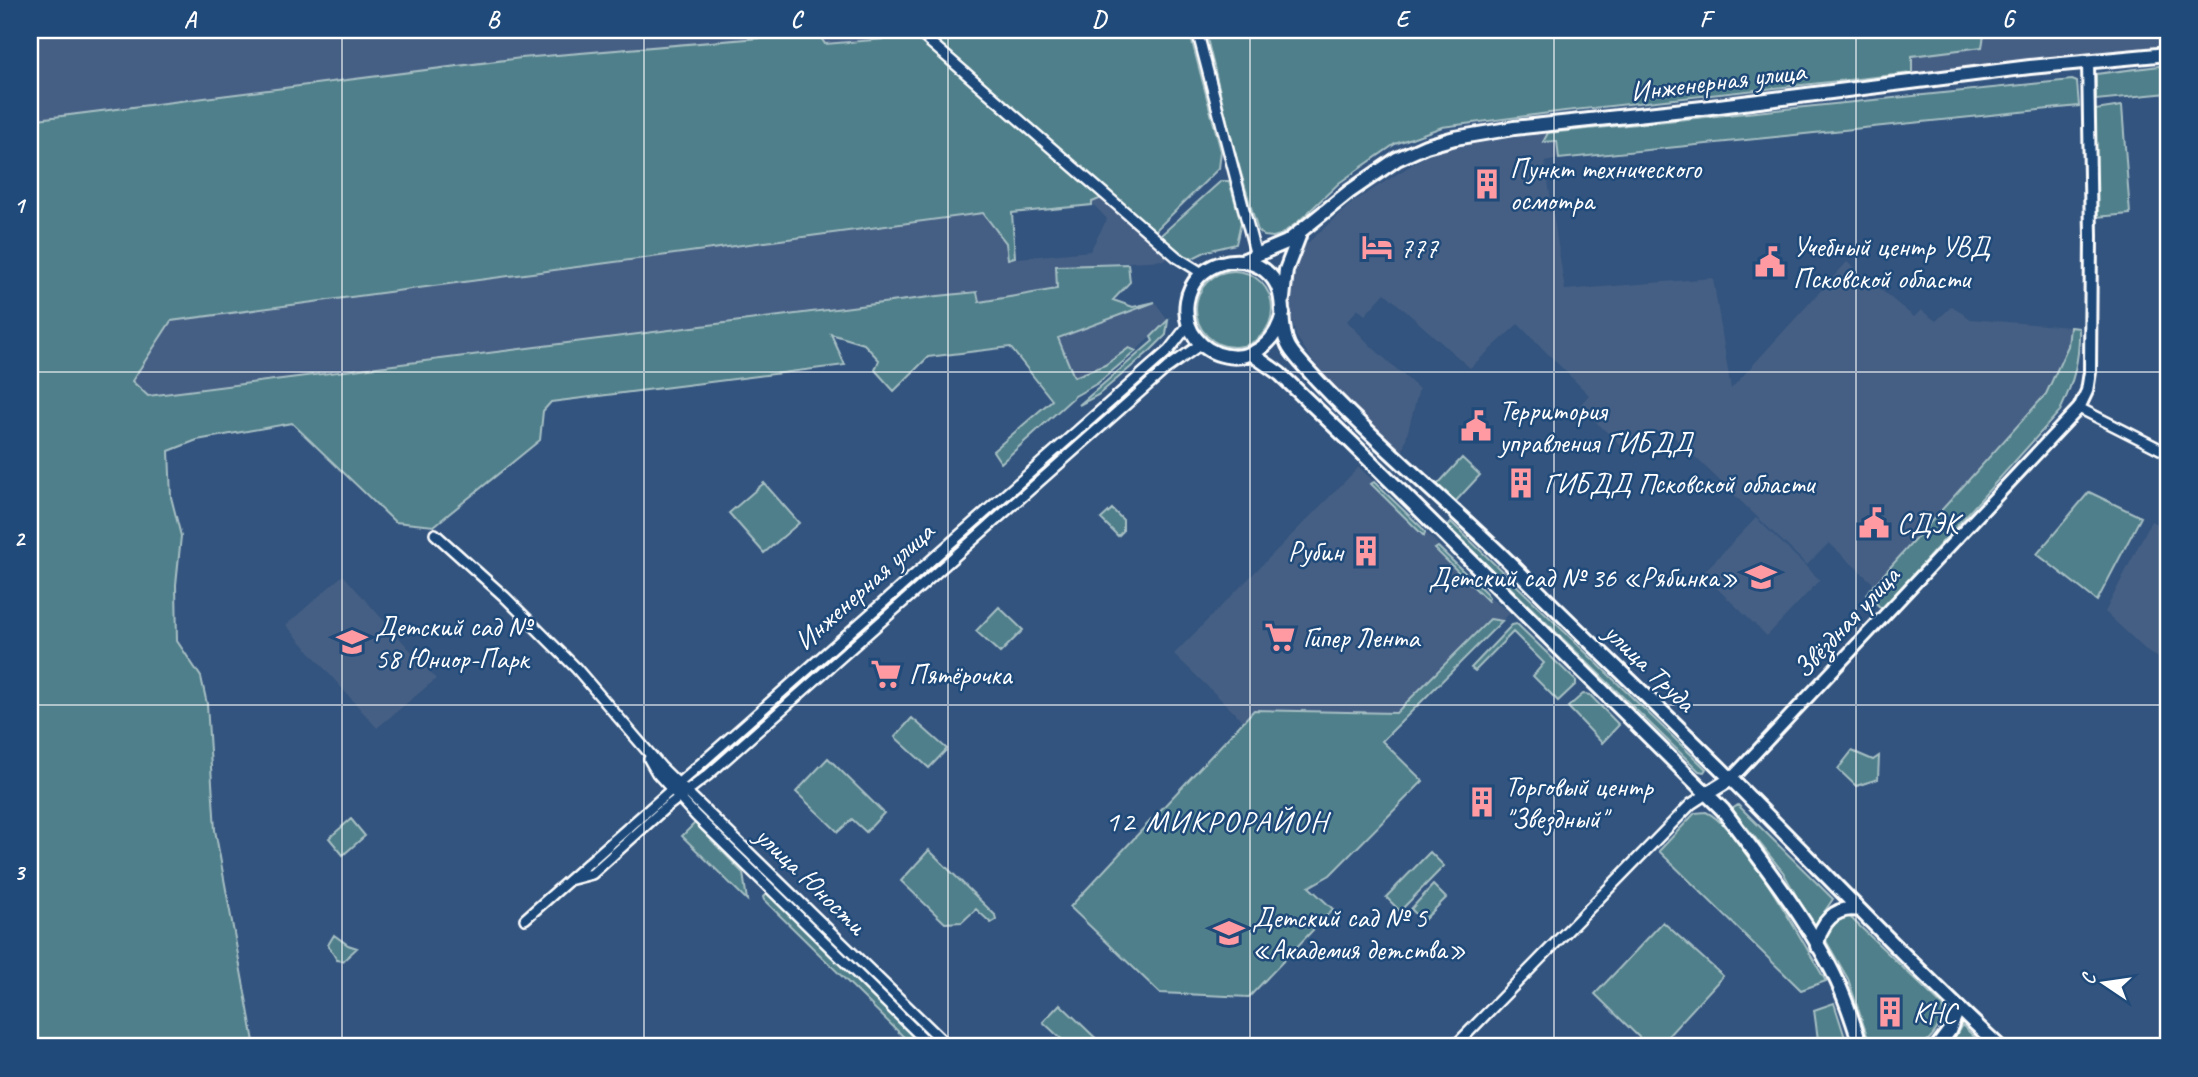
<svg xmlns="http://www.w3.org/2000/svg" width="2198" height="1077" font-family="Caveat,sans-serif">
<rect width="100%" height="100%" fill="#33547e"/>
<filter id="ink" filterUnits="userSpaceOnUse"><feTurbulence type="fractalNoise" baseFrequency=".0143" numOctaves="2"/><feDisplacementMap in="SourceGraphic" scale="14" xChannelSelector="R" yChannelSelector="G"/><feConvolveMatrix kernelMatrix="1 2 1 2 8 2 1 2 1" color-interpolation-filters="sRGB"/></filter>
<g filter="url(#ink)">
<path fill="#455e84" d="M 45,30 L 995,30 L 825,44 L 521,58 L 30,120 L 30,31 Z
M 1985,30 L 2168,30 L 2168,45 L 1912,73 L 1911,56 L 1982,47 Z
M 1548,133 L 1544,142 L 1557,140 L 1559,159 L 1545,162 L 1565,290 L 1713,278 L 1731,389 L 1847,262 L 1914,317 L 1921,310 L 1936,321 L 1952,306 L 1970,319 L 2070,327 L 2068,346 L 2046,394 L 1875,585 L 1829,543 L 1807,565 L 1666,429 L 1646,435 L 1628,452 L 1579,406 L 1589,395 L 1518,324 L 1470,368 L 1385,293 L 1365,315 L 1358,309 L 1347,321 L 1372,347 L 1419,389 L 1402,454 L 1323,376 L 1296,336 L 1289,308 L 1289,288 L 1301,249 L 1353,202 L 1424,157 L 1449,147 Z
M 1112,194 L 1175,249 L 1166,260 L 1056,266 L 1057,289 L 979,302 L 938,296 L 148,396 L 132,382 L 171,321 L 983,213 L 1006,243 L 1008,259 L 1090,251 L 1107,219 L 1091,202 Z
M 1155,302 L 1168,320 L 1136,351 L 1129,348 L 1105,365 L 1074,377 L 1058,338 Z
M 1359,467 L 1421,527 L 1489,597 L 1510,613 L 1381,741 L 1372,713 L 1254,710 L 1243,721 L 1174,654 Z
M 1756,518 L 1820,580 L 1767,636 L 1702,574 Z
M 2151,521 L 2168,529 L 2168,663 L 2149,653 L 2105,612 Z
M 343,575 L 436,679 L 377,728 L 286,625 Z"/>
<path fill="#4f7f8a" stroke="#a7bfc4" stroke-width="2" d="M 995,30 L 1189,30 L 1221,151 L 1219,168 L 1155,231 L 1112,194 L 1092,202 L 1092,205 L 1012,213 L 1015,257 L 1008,259 L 1006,243 L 983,213 L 171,321 L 132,381 L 148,396 L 938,296 L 977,292 L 979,302 L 1057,289 L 1056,266 L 1128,264 L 1130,282 L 1113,300 L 1133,307 L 1155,302 L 1058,338 L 1074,377 L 1105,365 L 1129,348 L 1136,351 L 1098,383 L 1075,396 L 1001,463 L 993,451 L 1052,400 L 1010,347 L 928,357 L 894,391 L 875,370 L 879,360 L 864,344 L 831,334 L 845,365 L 551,402 L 543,411 L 540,440 L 434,526 L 395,522 L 292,423 L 197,440 L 169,451 L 171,497 L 181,536 L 176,585 L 177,641 L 201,677 L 207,704 L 215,830 L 255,1047 L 30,1047 L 30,120 L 521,58 L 818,33 L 825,44 Z
M 1205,30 L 1985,30 L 1982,47 L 1912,56 L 1912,73 L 1565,111 L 1442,127 L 1395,144 L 1339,183 L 1298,222 L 1280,235 L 1273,237 L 1264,236 L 1258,231 L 1234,149 Z
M 2168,65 L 2168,93 L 2096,100 L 2096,74 Z
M 2072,80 L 2077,82 L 2079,106 L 1559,159 L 1557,141 L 1543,142 L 1548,133 Z
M 2122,106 L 2130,214 L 2096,217 L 2095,110 Z
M 1221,181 L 1229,181 L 1241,222 L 1236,244 L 1207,251 L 1193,258 L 1180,254 L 1161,235 Z
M1196 309a38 38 0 1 1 76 0a38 38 0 1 1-76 0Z
M 1168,320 L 1166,335 L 1151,350 L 1098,395 L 1079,405 L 1153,341 L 1151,337 Z
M 2070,327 L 2079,328 C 2080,359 2073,384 2060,411 L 1882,609 L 1866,594 L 2046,394 L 2068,346 Z
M 1462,458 L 1480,475 L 1455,502 L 1437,485 Z
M 1374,482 L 1421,527 L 1425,532 L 1424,536 L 1371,484 Z
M 764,483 L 799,523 L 764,553 L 729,513 Z
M 2089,492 L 2141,517 L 2097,601 L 2037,554 Z
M 1112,509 L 1123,520 L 1123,531 L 1118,536 L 1101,519 Z
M 1451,522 L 1706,769 L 1704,772 L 1699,771 L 1448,527 Z
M 1438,547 L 1485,592 L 1489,597 L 1488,601 L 1435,549 Z
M 999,607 L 1023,630 L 1000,653 L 976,631 Z
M 1490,619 L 1502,621 L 1382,741 L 1423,781 L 1330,875 L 1309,887 L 1333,909 L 1249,997 L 1160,993 L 1070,907 L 1254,710 L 1396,713 Z
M 1517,624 L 1576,681 L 1576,684 L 1558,701 L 1533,676 L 1544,663 L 1513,632 L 1475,671 L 1471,668 L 1512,625 Z
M 1583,694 L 1590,695 L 1619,725 L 1602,743 L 1568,707 Z
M 912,718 L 947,749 L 929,768 L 895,737 Z
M 1852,751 L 1873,760 L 1879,756 L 1878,779 L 1856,786 L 1838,769 Z
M 828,758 L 884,813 L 866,832 L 852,819 L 838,832 L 796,792 Z
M 1738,805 L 1833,899 L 1814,927 L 1783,872 L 1732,809 Z
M 1706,812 C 1742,828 1802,942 1826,981 L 1801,990 L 1659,851 L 1695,813 Z
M 351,819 L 365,836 L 343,855 L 329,838 Z
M 695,823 L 743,873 L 747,900 L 682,836 Z
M 929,850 L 995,915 L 996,920 L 991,923 L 976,909 L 962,922 L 945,923 L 901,881 Z
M 1430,852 L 1444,866 L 1400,911 L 1386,897 Z
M 1433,885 L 1446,898 L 1423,921 L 1411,909 Z
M 767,893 L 770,894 L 926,1047 L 914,1047 L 764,900 L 763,897 Z
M 1848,915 L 1944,1007 C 1941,1025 1934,1037 1920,1047 L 1871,1047 L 1848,979 L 1825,939 L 1827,929 L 1840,917 Z
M 1663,922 L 1723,976 L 1658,1047 L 1649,1047 L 1595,994 Z
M 334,935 L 348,945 L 357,948 L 343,961 L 337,960 L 328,945 Z
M 1834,1003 L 1848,1047 L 1819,1047 L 1814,1010 Z
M 1060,1004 L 1105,1047 L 1070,1047 L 1043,1022 Z
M 1962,1025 L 1985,1047 L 1949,1047 Z"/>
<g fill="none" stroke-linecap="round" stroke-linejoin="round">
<g stroke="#fff" stroke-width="14">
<path id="minor" d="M 1197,30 L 1256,256
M 923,36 L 1178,258 L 1202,273
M 2079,408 L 2168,453
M 435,534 L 505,597 L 576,668 L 661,767 L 949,1047
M 649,759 L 657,773 L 696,816 L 932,1047
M 569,880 L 592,874 L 664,809 L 708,775 L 1167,368 L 1201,344
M 525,919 L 1169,350 L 1189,324
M 1454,1047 L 1691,804 L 1708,793"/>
</g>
<g stroke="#fff" stroke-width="16">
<path id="tertiary" d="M 1731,779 L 2079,408 L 2087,391 L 2090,372 L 2091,236 L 2088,62"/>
</g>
<g stroke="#fff" stroke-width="18">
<path id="secondary" d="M 1242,261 L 1287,242 L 1349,192 L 1397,159 L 1426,146 L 1455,138 L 1514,128 L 1703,108 L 2030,67 L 2168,54
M 1283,299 L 1286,270 L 1299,236
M 1283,313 C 1266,383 1178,361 1187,301 C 1193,263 1243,247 1270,275 C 1289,295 1277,323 1288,345 C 1291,352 1299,360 1304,366 C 1372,441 1451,504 1522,575 C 1590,643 1661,709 1729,777 C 1819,867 1906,960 2000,1047
M 1252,354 L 1280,374 L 1351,442 L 1723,810 C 1762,862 1810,923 1837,981 C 1847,1002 1854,1025 1861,1047
M 1708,793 L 1731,779
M 1817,946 C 1820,923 1835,905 1860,910
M 1937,1047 L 1949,1031 L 1958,1009"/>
</g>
<use href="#minor" stroke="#1f4a7a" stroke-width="9"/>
<use href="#tertiary" stroke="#1f4a7a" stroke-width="10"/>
<use href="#secondary" stroke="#1f4a7a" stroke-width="12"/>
</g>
</g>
<path fill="none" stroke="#fff" stroke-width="2" stroke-opacity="0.55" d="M 342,30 L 342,1047M 644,30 L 644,1047M 948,30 L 948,1047M 1250,30 L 1250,1047M 1554,30 L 1554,1047M 1856,30 L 1856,1047M 30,372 L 2168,372M 30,705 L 2168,705"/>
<defs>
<g id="building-bare" transform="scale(2.415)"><path d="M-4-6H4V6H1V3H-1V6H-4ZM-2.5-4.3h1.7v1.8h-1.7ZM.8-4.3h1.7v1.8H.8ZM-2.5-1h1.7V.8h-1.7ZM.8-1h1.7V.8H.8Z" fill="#ff9aa2" stroke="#1f4a7a" stroke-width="2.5" paint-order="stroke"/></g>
<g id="hotel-bare" transform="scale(2.415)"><path d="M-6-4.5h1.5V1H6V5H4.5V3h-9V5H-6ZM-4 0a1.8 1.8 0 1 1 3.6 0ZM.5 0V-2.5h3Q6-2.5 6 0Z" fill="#ff9aa2" stroke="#1f4a7a" stroke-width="2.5" paint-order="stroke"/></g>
<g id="civic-bare" transform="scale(2.415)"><path d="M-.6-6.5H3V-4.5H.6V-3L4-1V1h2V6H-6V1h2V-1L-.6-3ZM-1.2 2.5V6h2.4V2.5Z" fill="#ff9aa2" stroke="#1f4a7a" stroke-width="2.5" paint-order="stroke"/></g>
<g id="school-bare" transform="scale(2.415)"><path d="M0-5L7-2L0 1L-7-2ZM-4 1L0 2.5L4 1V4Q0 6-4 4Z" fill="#ff9aa2" stroke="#1f4a7a" stroke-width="2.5" paint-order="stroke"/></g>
<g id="supermarket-bare" transform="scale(2.415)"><path d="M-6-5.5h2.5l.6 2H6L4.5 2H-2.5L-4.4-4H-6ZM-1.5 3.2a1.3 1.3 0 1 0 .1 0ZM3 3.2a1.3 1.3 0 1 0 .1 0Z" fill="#ff9aa2" stroke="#1f4a7a" stroke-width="2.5" paint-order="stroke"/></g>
</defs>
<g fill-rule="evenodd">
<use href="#building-bare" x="1487" y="184"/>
<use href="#hotel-bare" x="1377" y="247"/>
<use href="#civic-bare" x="1770" y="262"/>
<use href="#civic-bare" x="1476" y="426"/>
<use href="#building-bare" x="1521" y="483"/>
<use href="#civic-bare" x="1874" y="523"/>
<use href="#building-bare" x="1366" y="551"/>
<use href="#school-bare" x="1761" y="577"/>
<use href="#supermarket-bare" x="1280" y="637"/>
<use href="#school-bare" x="352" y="642"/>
<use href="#supermarket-bare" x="886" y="674"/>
<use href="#building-bare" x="1482" y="802"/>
<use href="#school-bare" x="1229" y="933"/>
<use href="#building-bare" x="1890" y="1012"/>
</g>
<g text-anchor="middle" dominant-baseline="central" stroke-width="5" stroke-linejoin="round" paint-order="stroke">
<g font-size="28" fill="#fff" stroke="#1f4a7a">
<text transform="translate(1718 81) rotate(-7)">Инженерная улица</text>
<text transform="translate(864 586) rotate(-42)">Инженерная улица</text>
<text transform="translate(1846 622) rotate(-47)">Звёздная улица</text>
<text transform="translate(1650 667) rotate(44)">улица Труда</text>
<text transform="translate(811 880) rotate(44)">улица Юности</text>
</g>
<g font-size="28" fill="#fff" stroke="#1f4a7a" text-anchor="start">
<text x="1510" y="168">Пункт технического<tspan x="1510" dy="32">осмотра</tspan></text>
<text x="1793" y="246">Учебный центр УВД<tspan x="1793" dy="32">Псковской области</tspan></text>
<text x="1400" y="247">777</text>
<text x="1499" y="410">Территория<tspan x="1499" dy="32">управления ГИБДД</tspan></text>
<text x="1544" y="483">ГИБДД Псковской области</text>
<text x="1897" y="523">СДЭК</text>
<text x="1343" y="551" text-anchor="end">Рубин</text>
<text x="1738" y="577" text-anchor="end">Детский сад № 36 «Рябинка»</text>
<text x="375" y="626">Детский сад №<tspan x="375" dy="32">58 Юниор-Парк</tspan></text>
<text x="1303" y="637">Гипер Лента</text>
<text x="909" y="674">Пятёрочка</text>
<text x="1505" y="786">Торговый центр<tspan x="1505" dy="32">"Звездный"</tspan></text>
<text x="1252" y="917">Детский сад № 5<tspan x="1252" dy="32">«Академия детства»</tspan></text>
<text x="1913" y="1012">КНС</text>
</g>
<g font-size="30" letter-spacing="2" fill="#fff" stroke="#1f4a7a">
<text x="1217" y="821">12 МИКРОРАЙОН</text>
</g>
</g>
<rect width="2198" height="1077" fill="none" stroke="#1f4a7a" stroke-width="77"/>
<g transform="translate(2104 983) rotate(283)" stroke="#1f4a7a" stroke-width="5" paint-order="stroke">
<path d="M0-5L12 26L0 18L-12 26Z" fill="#ffffff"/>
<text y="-10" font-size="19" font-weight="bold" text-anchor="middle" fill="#ffffff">С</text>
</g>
<rect x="38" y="38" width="2122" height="1000" fill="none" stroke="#fff" stroke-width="2.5"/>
<g font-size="23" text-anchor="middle" font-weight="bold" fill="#fff">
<text x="190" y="27">A</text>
<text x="493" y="27">B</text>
<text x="796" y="27">C</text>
<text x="1099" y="27">D</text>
<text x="1402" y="27">E</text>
<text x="1705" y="27">F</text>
<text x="2008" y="27">G</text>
<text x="19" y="213">1</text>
<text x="19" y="546">2</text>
<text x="19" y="880">3</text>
</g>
</svg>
